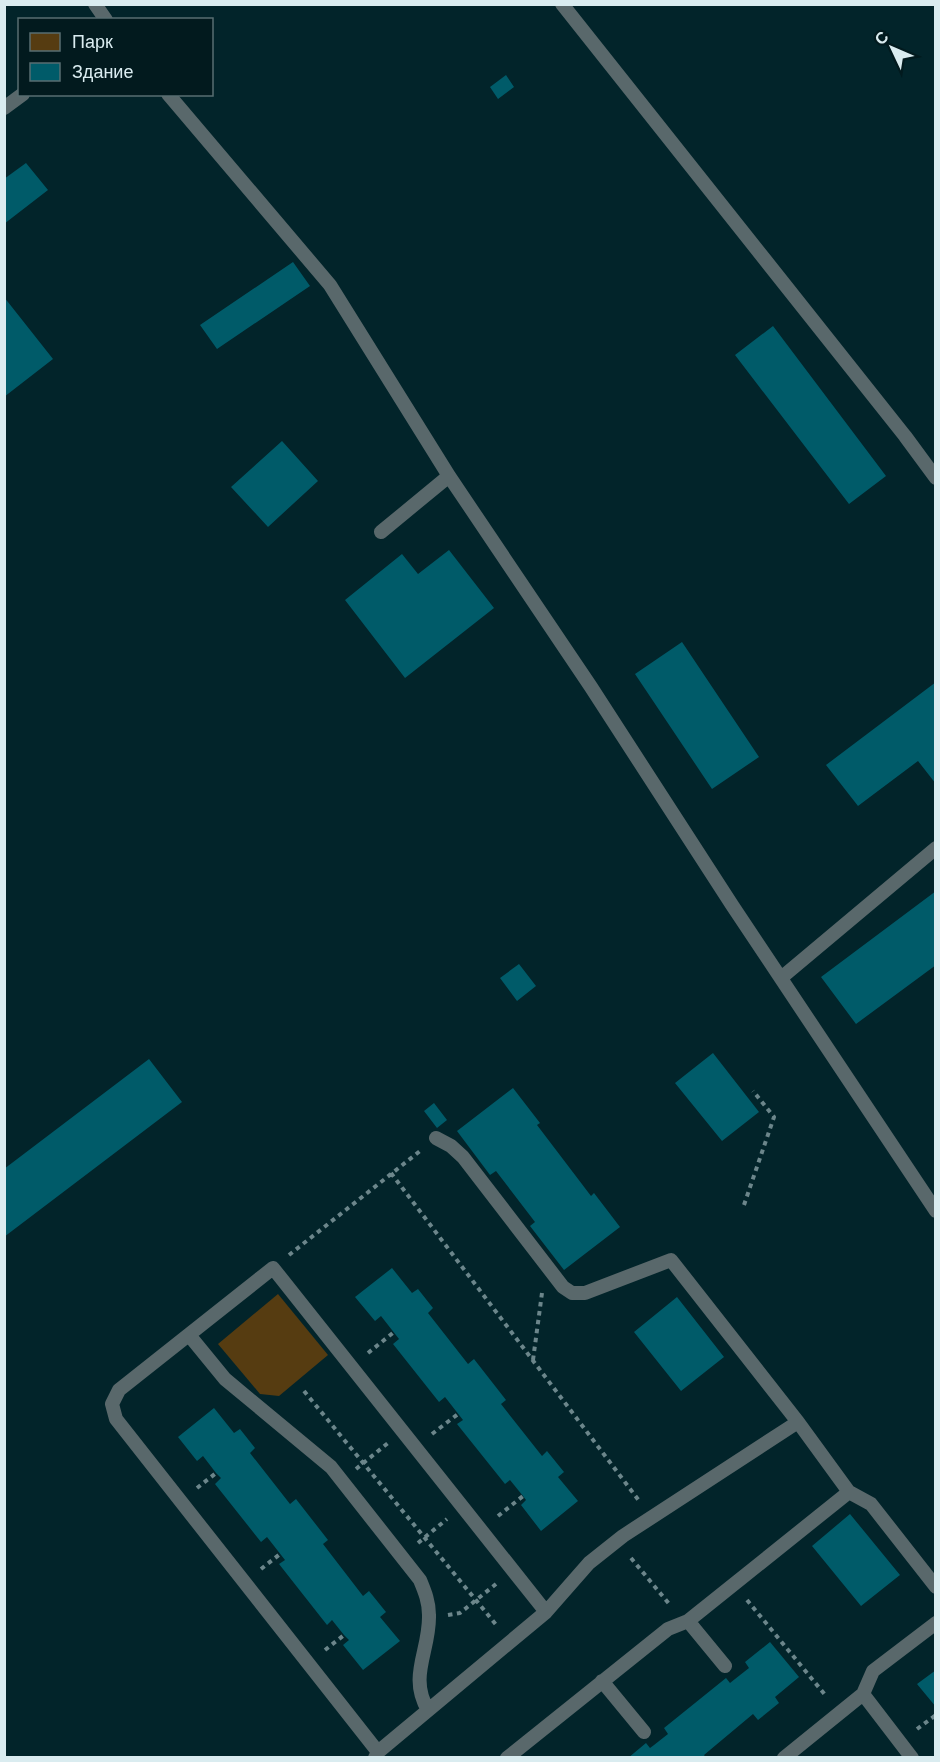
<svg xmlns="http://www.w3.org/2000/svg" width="940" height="1762" font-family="Barlow,sans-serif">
<rect width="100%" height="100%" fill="#02242a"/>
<path fill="#563c11" d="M 278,1294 L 328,1355 L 279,1396 L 260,1394 L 218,1344 Z"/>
<path fill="#005b69" d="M 506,75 L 514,87 L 498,99 L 490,87 Z
M 26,163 L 48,190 L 4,224 L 4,179 Z
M 293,262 L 310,286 L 217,349 L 200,325 Z
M 4,297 L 53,359 L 4,397 Z
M 773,326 L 886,476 L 849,504 L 735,355 Z
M 282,441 L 318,481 L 268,527 L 231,487 Z
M 449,550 L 494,608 L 405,678 L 345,600 L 402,554 L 418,574 Z
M 682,642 L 759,757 L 712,789 L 635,674 Z
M 936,682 L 936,784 L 918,761 L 858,806 L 826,765 Z
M 936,891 L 936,965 L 856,1024 L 821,977 Z
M 519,964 L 536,986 L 517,1001 L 500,978 Z
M 713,1053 L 759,1112 L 722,1141 L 675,1083 Z
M 149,1059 L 182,1102 L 4,1237 L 4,1169 Z
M 513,1088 L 540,1123 L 537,1125 L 591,1196 L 594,1193 L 620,1227 L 564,1270 L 530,1226 L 535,1222 L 496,1171 L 490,1175 L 457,1131 Z
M 434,1103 L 447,1120 L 437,1128 L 424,1111 Z
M 392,1268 L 412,1293 L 418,1289 L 433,1308 L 428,1313 L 468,1364 L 474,1359 L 506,1400 L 501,1404 L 542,1456 L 547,1451 L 564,1472 L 558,1477 L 578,1501 L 541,1531 L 521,1505 L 526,1500 L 523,1496 L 510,1480 L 505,1484 L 457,1424 L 463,1420 L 445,1397 L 439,1402 L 393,1344 L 399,1339 L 381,1316 L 375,1321 L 355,1297 Z
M 677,1297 L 724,1357 L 681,1391 L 634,1332 Z
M 214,1408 L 234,1433 L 240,1429 L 255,1448 L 250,1453 L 290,1504 L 296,1499 L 328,1540 L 323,1544 L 363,1596 L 369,1591 L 386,1612 L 380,1617 L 400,1641 L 363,1670 L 343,1645 L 349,1640 L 344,1635 L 332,1620 L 327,1625 L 279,1564 L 285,1560 L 267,1537 L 261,1542 L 215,1484 L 221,1478 L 216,1473 L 203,1456 L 197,1461 L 178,1437 Z
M 850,1514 L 900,1575 L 861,1606 L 812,1546 Z
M 770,1642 L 799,1677 L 775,1697 L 779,1703 L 758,1720 L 753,1714 L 704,1755 L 706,1758 L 628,1758 L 646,1743 L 650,1748 L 654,1745 L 668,1734 L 664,1728 L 726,1678 L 730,1683 L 735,1679 L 749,1668 L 745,1662 Z
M 936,1670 L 936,1707 L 917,1684 Z"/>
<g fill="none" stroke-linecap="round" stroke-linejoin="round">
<path stroke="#6c868b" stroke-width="4" stroke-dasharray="4.5 4.5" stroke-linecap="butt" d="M 391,1173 L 640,1502
M 744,1205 L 774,1117 L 753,1091
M 289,1255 L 420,1151
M 368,1353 L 394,1332
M 533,1360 L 542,1293
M 304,1391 L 498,1627
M 432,1434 L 458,1414
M 356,1469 L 388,1443
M 197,1488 L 216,1473
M 498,1516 L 523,1496
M 418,1543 L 447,1519
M 631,1558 L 670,1605
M 261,1569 L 280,1554
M 747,1600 L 826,1696
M 448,1615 L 460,1613 L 496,1584
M 325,1650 L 344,1635
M 917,1729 L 936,1715"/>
<path stroke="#59686b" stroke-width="14" d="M 95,4 L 106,20
M 562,4 L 905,436 L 936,478
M 168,94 L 330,285 L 449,476 L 591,687 L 732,905 L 936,1211
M 4,108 L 23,94
M 381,532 L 449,476
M 781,978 L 936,848
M 436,1138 L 451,1146 L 463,1157 L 563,1287 L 572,1293 L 585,1293 L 671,1260 L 798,1422
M 189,1335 L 225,1379 L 331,1467 L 420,1580 C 425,1592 429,1602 429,1615 C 430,1651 408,1676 428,1710
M 688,1621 L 725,1666
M 602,1681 L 644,1732
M 863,1694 L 912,1758
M 378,1752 L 116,1419 L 112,1404 L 119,1390 L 273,1268 L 546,1612
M 375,1758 L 378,1752 L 546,1612 L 589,1563 L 623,1536 L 798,1422 L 849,1492 L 871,1504 L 936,1587
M 507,1758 L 668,1629 L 688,1621 L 849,1492
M 784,1758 L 863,1694 L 873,1671 L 936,1623"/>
</g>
<rect width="940" height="1762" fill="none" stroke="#daecf0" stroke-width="12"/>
<rect x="18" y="18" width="195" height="78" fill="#021a1e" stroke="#586e72" stroke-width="1.5"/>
<rect x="30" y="33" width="30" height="18" fill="#563c11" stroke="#586e72" stroke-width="1.5"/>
<text x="72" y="48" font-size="18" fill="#daecf0">Парк</text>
<rect x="30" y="63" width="30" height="18" fill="#005b69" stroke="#586e72" stroke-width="1.5"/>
<text x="72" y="78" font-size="18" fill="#daecf0">Здание</text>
<g transform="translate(892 48) rotate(314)" stroke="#021a1e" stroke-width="4.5" paint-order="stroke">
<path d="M0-4.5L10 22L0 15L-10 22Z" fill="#daecf0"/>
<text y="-9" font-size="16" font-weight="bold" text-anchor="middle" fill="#daecf0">С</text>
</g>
</svg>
